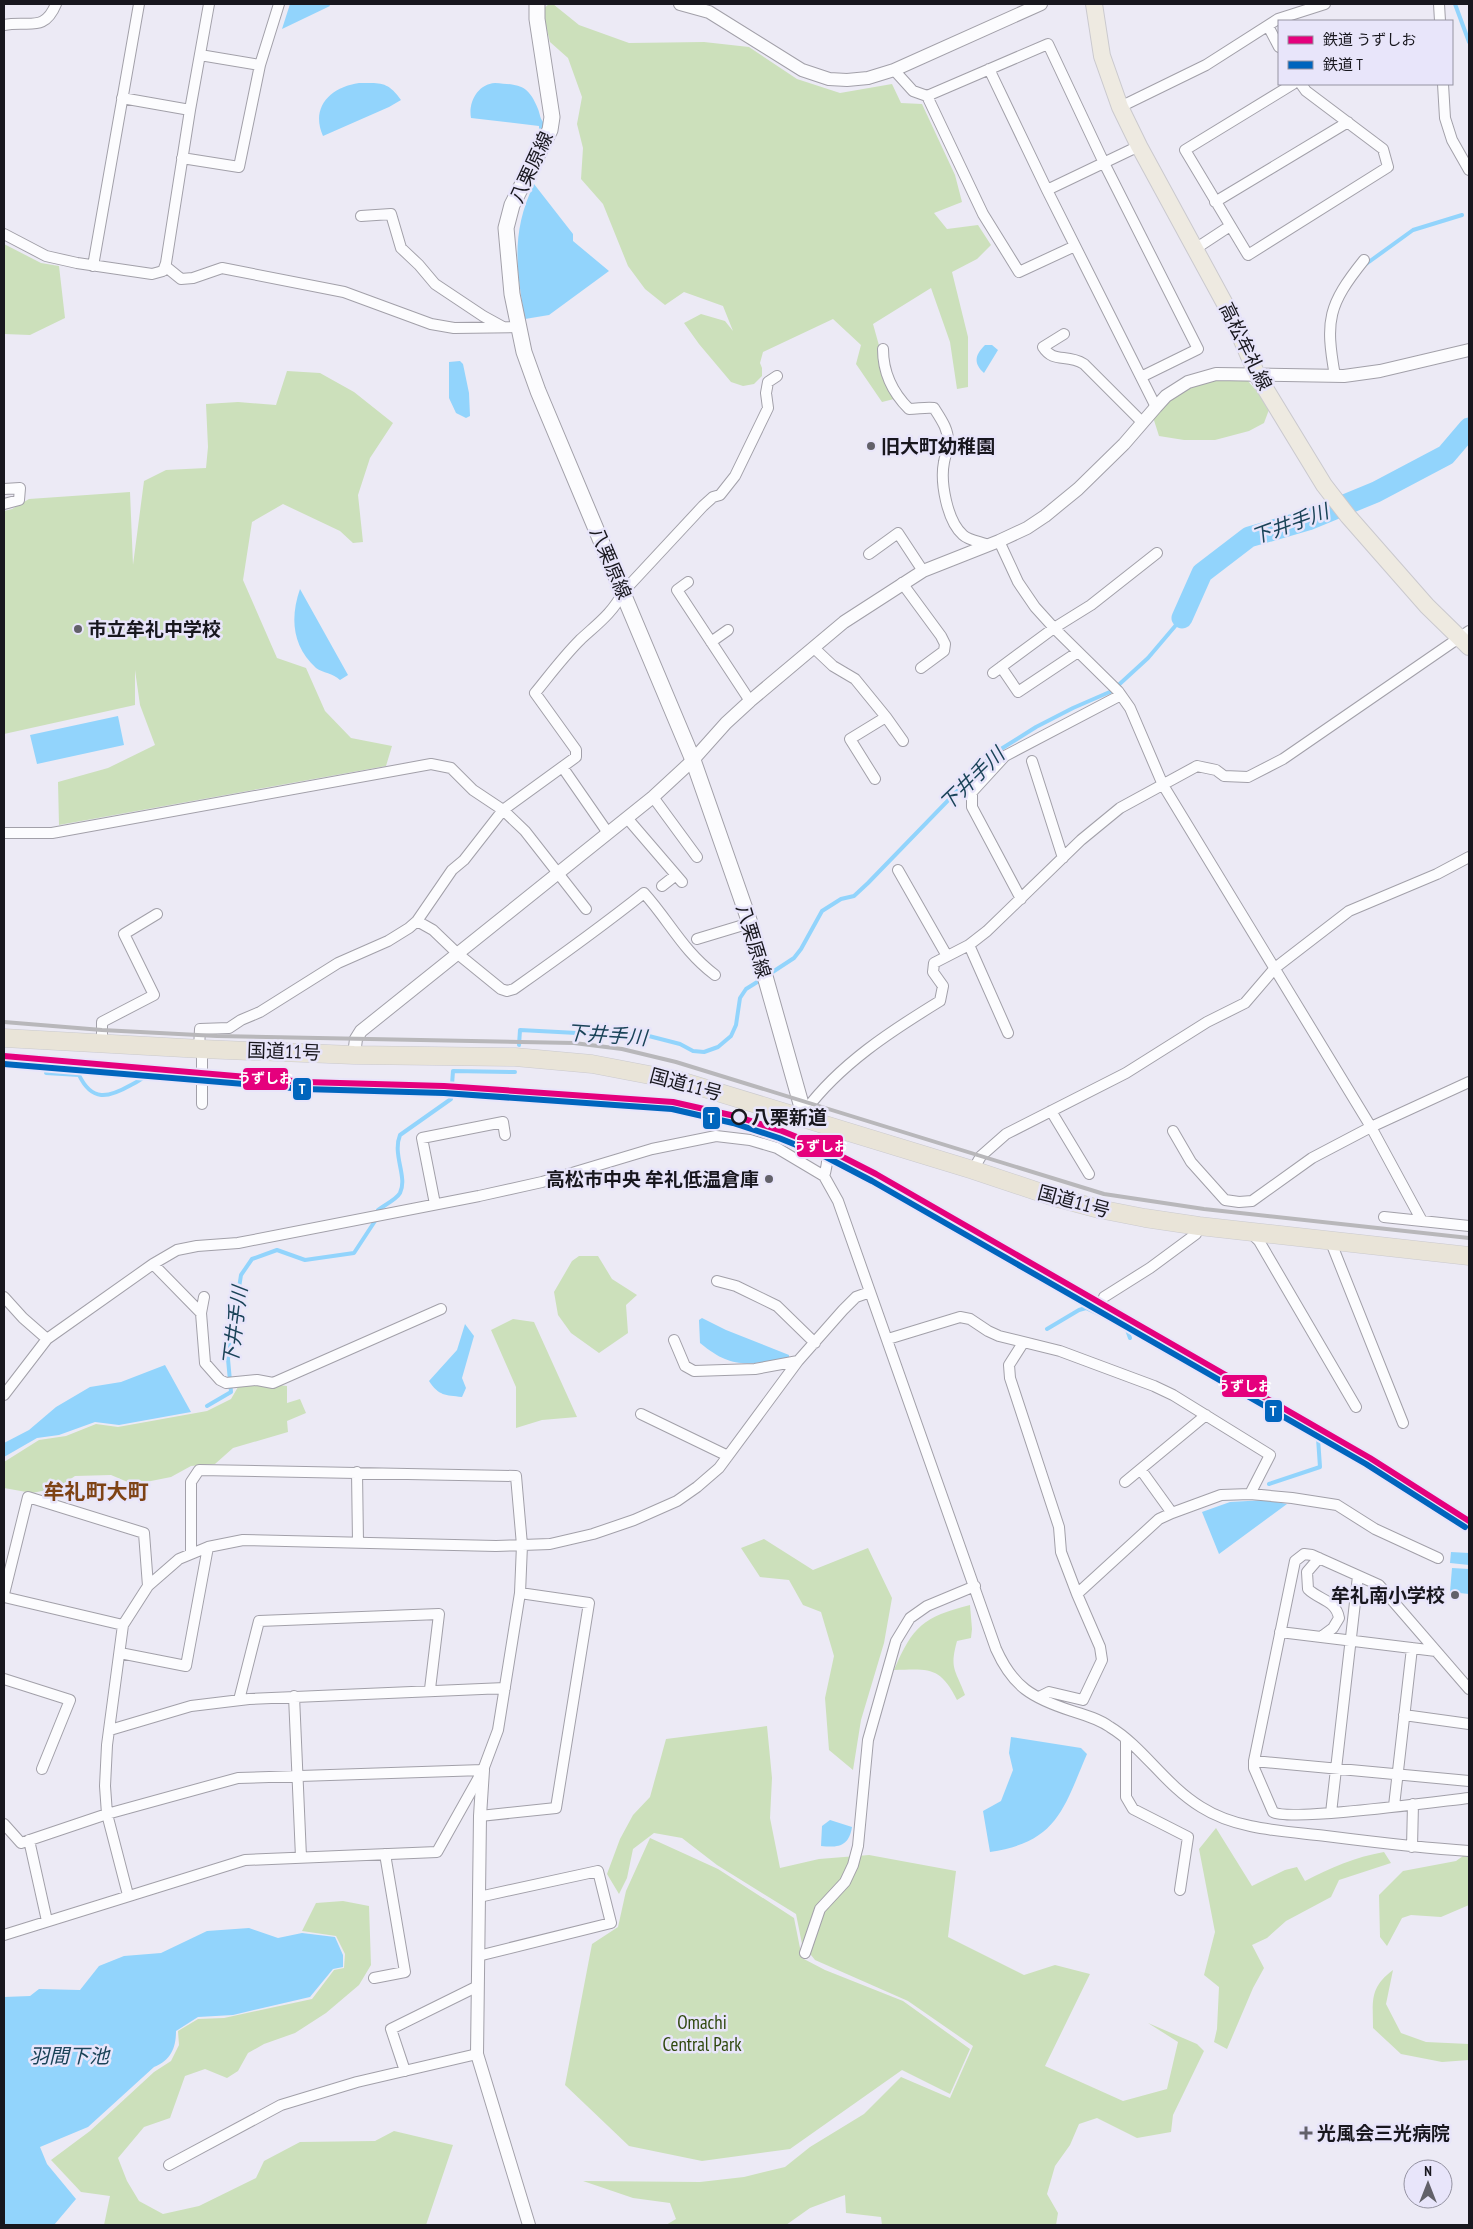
<svg xmlns="http://www.w3.org/2000/svg" width="1473" height="2229" font-family="'PT Sans Narrow','Noto Sans JP',sans-serif">
<rect width="100%" height="100%" fill="#eceaf5"/>
<path fill="#cce0bb" d="M 549,4 L 553,4 L 579,25 L 629,43 L 704,42 L 749,47 L 797,79 L 840,93 L 892,84 L 901,103 L 922,104 L 955,175 L 962,202 L 934,213 L 947,229 L 978,225 L 991,245 L 977,259 L 952,272 L 968,337 L 968,387 L 957,389 L 950,342 L 931,288 L 873,324 L 894,399 L 882,402 L 856,364 L 861,345 L 833,319 L 763,352 L 760,363 L 762,368 L 762,376 L 754,384 L 743,386 L 731,382 L 699,344 L 684,323 L 701,314 L 725,321 L 733,331 L 723,306 L 684,292 L 665,305 L 645,289 L 628,266 L 603,204 L 581,179 L 583,148 L 577,124 L 582,97 L 568,58 L 550,42 L 542,10 Z
M 4,244 L 41,263 L 59,266 L 65,318 L 30,335 L 4,334 Z
M 287,371 L 320,373 L 354,392 L 393,423 L 370,458 L 358,495 L 363,542 L 353,543 L 340,531 L 283,504 L 252,522 L 243,580 L 277,658 L 306,668 L 325,711 L 351,738 L 392,746 L 386,766 L 59,825 L 58,782 L 108,768 L 155,745 L 140,705 L 135,670 L 135,705 L 4,734 L 4,511 L 12,509 L 29,499 L 130,492 L 133,565 L 144,481 L 166,470 L 206,468 L 208,447 L 206,404 L 238,402 L 276,405 Z
M 1217,377 L 1248,381 L 1270,407 L 1264,423 L 1249,431 L 1215,440 L 1184,440 L 1159,436 L 1152,414 L 1191,383 Z
M 579,1256 L 598,1256 L 612,1279 L 637,1295 L 626,1305 L 628,1333 L 599,1353 L 571,1333 L 558,1315 L 554,1292 L 572,1261 Z
M 513,1319 L 534,1322 L 577,1417 L 542,1420 L 516,1428 L 516,1387 L 491,1330 Z
M 259,1383 L 287,1386 L 287,1403 L 300,1399 L 306,1413 L 287,1421 L 288,1432 L 233,1448 L 215,1464 L 191,1466 L 171,1477 L 146,1482 L 130,1483 L 111,1475 L 75,1476 L 57,1488 L 32,1493 L 4,1488 L 4,1462 L 39,1440 L 66,1436 L 96,1424 L 118,1427 L 207,1411 L 231,1399 L 238,1387 Z
M 764,1539 L 813,1570 L 868,1548 L 892,1598 L 884,1643 L 861,1720 L 853,1770 L 829,1750 L 825,1698 L 834,1656 L 821,1612 L 803,1605 L 789,1580 L 760,1577 L 741,1548 Z
M 970,1605 L 972,1629 L 971,1638 L 957,1641 C 949,1670 956,1670 965,1695 L 957,1700 C 940,1666 929,1669 894,1670 C 913,1626 923,1617 970,1605 Z
M 767,1726 L 772,1778 L 770,1818 L 780,1868 L 819,1859 L 869,1855 L 956,1871 L 948,1937 L 1024,1975 L 1055,1965 L 1090,1974 L 1045,2066 L 1123,2101 L 1167,2089 L 1178,2042 L 1148,2023 L 1197,2044 L 1204,2051 L 1173,2115 L 1171,2132 L 1137,2138 L 1097,2118 L 1079,2124 L 1070,2145 L 1055,2166 L 1047,2194 L 1058,2213 L 1056,2225 L 882,2225 L 881,2217 L 846,2213 L 845,2195 L 810,2208 L 786,2225 L 666,2225 L 676,2219 L 670,2203 L 633,2198 L 583,2181 L 700,2182 L 744,2177 L 785,2167 L 810,2147 L 864,2114 L 901,2077 L 950,2098 L 973,2046 L 908,2001 L 815,1960 L 802,1944 L 796,1914 L 717,1865 L 682,1838 L 654,1833 L 633,1849 L 627,1878 L 619,1894 L 607,1874 L 620,1839 L 633,1815 L 650,1797 L 666,1739 Z
M 1216,1828 L 1252,1886 L 1285,1870 L 1297,1867 L 1305,1881 C 1330,1868 1355,1857 1384,1852 L 1391,1863 L 1339,1880 L 1331,1897 L 1286,1921 L 1267,1938 L 1252,1945 L 1264,1968 L 1253,1988 L 1227,2049 L 1214,2042 L 1217,2029 L 1219,1987 L 1204,1975 L 1215,1932 L 1199,1849 Z
M 650,1838 L 718,1869 L 794,1918 L 802,1958 L 825,1970 L 903,2001 L 970,2049 L 950,2094 L 902,2070 L 790,2149 L 702,2161 L 629,2146 L 565,2085 L 592,1944 L 618,1927 L 626,1891 Z
M 1463,1856 L 1469,1857 L 1469,1905 L 1441,1917 L 1411,1915 L 1402,1918 L 1387,1946 L 1380,1937 L 1379,1895 L 1403,1871 L 1456,1861 Z
M 343,1901 L 369,1906 L 371,1965 L 359,1985 L 326,2013 L 295,2033 L 264,2044 L 248,2053 L 238,2071 L 227,2078 L 205,2069 L 185,2076 L 170,2118 L 144,2127 L 118,2158 L 127,2181 L 139,2201 L 163,2214 L 199,2206 L 256,2178 L 264,2161 L 300,2142 L 375,2141 L 394,2131 L 453,2145 L 426,2225 L 104,2225 L 110,2196 L 81,2192 L 51,2160 L 90,2131 L 154,2072 L 171,2061 L 179,2045 L 178,2031 L 198,2019 L 224,2018 L 312,1999 L 334,1970 L 344,1968 L 345,1954 L 336,1936 L 302,1931 L 316,1903 Z
M 1393,1970 L 1386,2004 L 1401,2033 L 1426,2042 L 1469,2044 L 1469,2060 L 1442,2062 L 1401,2054 L 1373,2028 C 1373,2001 1369,1988 1393,1970 Z"/>
<path fill="#92d4fc" d="M 290,4 L 329,4 L 330,6 L 282,29 Z
M 359,83 C 380,83 388,81 401,100 L 389,107 L 323,136 C 310,107 331,87 359,83 Z
M 495,83 C 519,85 528,84 538,109 C 540,114 540,119 544,123 L 543,131 L 539,130 L 539,126 L 471,118 C 468,102 478,84 495,83 Z
M 534,184 L 573,234 L 573,241 L 609,271 L 549,315 L 525,319 C 516,268 511,232 534,184 Z
M 985,345 L 992,345 L 998,350 L 984,373 C 973,363 975,355 985,345 Z
M 460,361 L 463,364 L 469,393 L 470,416 L 466,418 L 456,413 L 449,398 L 449,362 Z
M 300,589 L 348,675 L 340,680 C 333,673 323,673 316,668 C 292,646 290,618 300,589 Z
M 118,716 L 124,745 L 37,764 L 30,735 Z
M 702,1318 L 726,1330 L 789,1355 L 789,1359 C 747,1363 734,1371 700,1343 L 699,1320 Z
M 465,1324 L 474,1336 L 462,1378 L 466,1388 L 462,1397 C 445,1395 439,1396 429,1381 L 457,1350 Z
M 165,1365 L 191,1412 L 119,1425 L 95,1422 L 59,1435 L 37,1438 L 4,1457 L 4,1443 L 29,1430 L 56,1407 L 90,1387 L 121,1382 Z
M 1266,1500 L 1287,1504 L 1219,1554 L 1202,1512 L 1230,1502 Z
M 1451,1552 L 1469,1553 L 1469,1565 L 1450,1563 Z
M 1452,1568 L 1469,1569 L 1469,1594 L 1450,1592 Z
M 1011,1737 L 1081,1748 L 1087,1754 C 1063,1810 1057,1842 990,1852 L 983,1811 L 1001,1801 L 1013,1770 L 1009,1753 Z
M 830,1820 L 852,1827 C 849,1846 839,1848 821,1846 L 822,1826 Z
M 249,1928 L 278,1938 L 302,1933 L 335,1937 L 343,1955 L 343,1967 L 333,1969 L 310,1997 L 233,2015 L 198,2017 L 176,2031 C 176,2048 171,2060 154,2067 L 88,2127 L 40,2147 L 47,2164 L 76,2199 L 54,2225 L 4,2225 L 4,1997 L 30,1996 L 39,1989 L 80,1990 L 99,1966 L 124,1956 L 161,1953 L 207,1931 Z"/>
<g fill="none" stroke-linecap="round" stroke-linejoin="round">
<path stroke="#92d4fc" stroke-width="4" d="M 1455,4 L 1469,42
M 1366,264 L 1413,230 L 1462,215
M 768,975 L 794,958 L 801,949 L 822,911 L 841,899 L 854,896 L 868,883 L 993,754 L 1036,727 L 1073,708 L 1112,691 L 1148,658 L 1182,618
M 519,1045 L 520,1030 L 615,1035 L 641,1034 L 680,1044 L 693,1051 L 704,1052 L 718,1047 L 731,1036 L 736,1025 L 740,998 L 746,989 L 762,979
M 46,1073 L 79,1075 C 92,1102 108,1098 131,1085 C 137,1082 143,1079 147,1074
M 378,1210 C 384,1205 396,1200 400,1193 C 408,1177 392,1155 400,1135 L 451,1099 L 453,1071 L 515,1072
M 1047,1329 L 1079,1310 L 1086,1308 L 1126,1327 L 1130,1338
M 207,1406 L 231,1392 L 228,1359 L 241,1275 L 252,1259 L 277,1250 L 305,1260 L 354,1253 L 375,1221
M 1269,1484 L 1320,1467 L 1318,1438"/>
<path stroke="#92d4fc" stroke-width="21" d="M 1182,618 L 1202,573 L 1249,537 L 1308,520 L 1376,492 L 1446,455 L 1469,428"/>
<g stroke="#a2a0a9" stroke-width="12">
<path id="minor" d="M 1439,4 L 1440,21
M 4,25 C 29,20 44,33 56,4
M 1268,26 L 1279,47
M 200,55 L 260,65
M 989,69 L 1047,190 L 1156,407
M 894,70 L 913,91 L 927,96 L 1048,44 L 1104,163 L 1198,349 L 1141,377
M 1293,84 L 1185,150 L 1248,255 L 1388,167 L 1383,149 L 1306,91 L 1301,84
M 1443,84 L 1445,118 L 1452,140 L 1469,170
M 927,96 L 983,214 L 1019,272 L 1075,246
M 122,98 L 190,110
M 1120,107 L 1206,65 L 1278,19 L 1325,4
M 182,158 L 239,167 L 260,65 L 279,4
M 1047,190 L 1139,146
M 1215,202 L 1348,122
M 361,216 L 391,214 L 401,248 L 419,265 L 435,284 L 483,316 L 503,327
M 4,234 L 46,256 L 77,263 L 152,274 L 163,271 L 166,263 L 190,110 L 209,4
M 1195,249 L 1230,226
M 93,266 L 139,4
M 165,266 L 181,279 L 193,278 L 222,268 L 344,292 L 431,324 L 454,328 L 520,327
M 1064,334 L 1043,347 C 1054,364 1066,353 1084,364 L 1142,422
M 883,349 C 883,372 892,392 909,409 C 918,409 925,407 934,408 C 941,419 949,430 948,443 C 948,450 945,456 944,462 C 940,482 947,521 963,535 C 968,540 981,542 988,545
M 1335,376 C 1325,320 1328,305 1364,260
M 4,489 L 20,488 L 19,500 L 4,504
M 999,541 L 1018,582 L 1035,607 L 1054,628 L 1118,691 L 1130,708 L 1163,785 L 1371,1127 L 1422,1221
M 869,554 L 898,533 L 923,571
M 688,582 L 677,590 L 750,701
M 902,583 L 941,636 L 945,644 L 944,651 L 921,668
M 711,642 L 728,630
M 814,648 L 833,666 L 855,679 L 886,717 L 903,741
M 1001,667 L 1018,692 L 1078,652
M 993,673 L 1054,628 L 1091,605 L 1157,553
M 1032,761 L 1063,858
M 563,768 L 608,833
M 875,779 L 850,739 L 886,717
M 653,797 L 697,857
M 627,818 L 682,882
M 4,833 L 52,833 L 431,764 L 451,768 L 473,790 L 503,810 L 525,831 L 586,909
M 898,870 L 947,956
M 662,886 L 676,875
M 1021,899 L 972,807 L 972,792 L 1005,756 L 1121,695
M 417,921 L 433,930 L 458,954 L 501,989 L 507,991 L 514,989 C 558,958 601,927 644,893 C 670,922 683,951 715,975
M 697,939 L 750,923
M 969,945 L 1008,1033
M 102,1044 L 102,1022 L 154,995 L 124,934 L 157,914
M 199,1049 L 200,1029 L 229,1028 L 241,1020 L 260,1012 L 338,963 L 388,941 L 409,928 L 417,921 L 452,870 L 464,860 L 503,810 L 576,757 L 576,750 L 535,693 C 549,676 563,657 580,640 C 596,625 613,613 623,592 L 703,506 L 713,497 L 720,495 L 735,476 L 768,408 L 766,393 L 768,382 L 777,376
M 202,1104 L 202,1049
M 805,1111 C 840,1064 891,1031 940,1001 L 943,986 L 933,972 L 934,963 L 969,945 L 987,931 L 1081,840 L 1120,808 L 1197,766 L 1216,770 L 1224,776 L 1248,777 L 1283,759 L 1469,631
M 1051,1111 L 1089,1174
M 1173,1131 L 1191,1162 L 1225,1200 L 1239,1202 L 1252,1201 L 1312,1158 L 1371,1127 L 1469,1082
M 973,1170 L 981,1156 L 1006,1134 L 1126,1073 L 1207,1022 L 1245,1003 L 1275,968 L 1349,911 L 1437,874 L 1469,857
M 824,1176 C 830,1160 826,1143 831,1127
M 435,1204 L 422,1138 L 503,1122 L 505,1135
M 1384,1217 L 1469,1226
M 1250,1232 L 1259,1241 L 1356,1407
M 1330,1240 L 1403,1423
M 153,1264 L 201,1313
M 717,1281 L 736,1286 L 777,1306 L 815,1343
M 4,1297 L 23,1318 L 47,1339
M 204,1297 L 201,1313 L 205,1363 L 220,1380 L 226,1383 L 257,1380 L 273,1383 L 441,1309
M 1104,1297 L 1150,1268 L 1196,1234 L 1199,1226
M 888,1339 L 960,1317 L 970,1319 L 988,1331 L 999,1336 L 1060,1351 L 1154,1386 L 1173,1395 L 1270,1455 L 1250,1494 L 1221,1495 L 1172,1513 L 1159,1519 L 1077,1594 L 1100,1647 L 1102,1660 L 1083,1700 L 1049,1692 L 1039,1697
M 674,1340 L 685,1366 L 694,1371 L 755,1369 L 798,1361
M 1023,1343 L 1009,1365 L 1010,1378 L 1059,1527 L 1061,1552 L 1077,1594
M 4,1395 L 47,1339 L 153,1264 L 177,1250 L 197,1246 L 238,1243 L 479,1196 L 542,1182 L 652,1149 L 716,1136 L 750,1140 L 777,1148 L 824,1176 L 838,1201 L 996,1649 C 1013,1687 1032,1698 1072,1711 C 1085,1715 1099,1719 1110,1727 C 1143,1747 1165,1785 1201,1807 C 1237,1830 1284,1831 1326,1836 C 1373,1842 1421,1848 1469,1851
M 641,1414 L 728,1456
M 1141,1470 L 1172,1513
M 357,1472 L 358,1542
M 1125,1482 L 1206,1415
M 1250,1494 L 1292,1498 L 1337,1505 L 1375,1529 L 1438,1558
M 1319,1558 L 1307,1572 L 1308,1589 C 1319,1600 1336,1600 1339,1618 L 1333,1628 L 1321,1637
M 4,1594 L 28,1497 L 144,1533 L 148,1586
M 4,1597 L 123,1625
M 1280,1632 L 1436,1651
M 120,1653 L 186,1666 L 208,1547
M 4,1679 L 70,1700 L 42,1769
M 1469,1689 L 1379,1585 L 1312,1555 L 1304,1554 L 1295,1561 L 1254,1761 L 1254,1768 L 1273,1812 C 1289,1822 1441,1801 1469,1798
M 294,1696 L 301,1857
M 239,1700 L 259,1621 L 439,1614 L 430,1689
M 1404,1715 L 1469,1724
M 110,1730 L 191,1706 L 249,1699 L 505,1688
M 1126,1739 L 1126,1797 L 1133,1809 L 1188,1837 L 1180,1890
M 1254,1761 L 1469,1781
M 1394,1806 L 1412,1648
M 1331,1813 L 1358,1576
M 480,1816 L 556,1808 L 589,1603 L 520,1593
M 4,1824 L 21,1843 L 107,1814 L 238,1778 L 483,1770
M 29,1840 L 47,1921
M 1412,1847 L 1413,1804
M 128,1895 L 107,1814 L 105,1786 L 107,1745 L 123,1625 L 148,1586 L 179,1559 L 208,1547 L 243,1540 L 496,1546 L 550,1544 L 593,1534 L 634,1520 L 677,1501 L 697,1487 L 719,1468 L 798,1361 L 843,1310 L 856,1297 L 870,1292
M 4,1935 L 245,1860 L 437,1852 L 483,1770 L 498,1730 L 520,1593 L 522,1545 L 516,1476 L 199,1470 L 191,1482 L 191,1554
M 805,1953 L 820,1909 L 845,1882 L 853,1865 L 858,1846 L 868,1740 L 896,1641 L 910,1618 L 927,1606 L 975,1586
M 478,1956 L 611,1923 L 598,1871 L 479,1897
M 374,1978 L 405,1972 L 385,1854
M 405,2071 L 391,2029 L 478,1986
M 169,2165 L 281,2105 L 357,2082 L 477,2054"/>
</g>
<g stroke="#a2a0a9" stroke-width="14">
<path id="tertiary" d="M 680,4 L 709,12 L 802,70 L 829,79 L 847,80 L 868,78 L 894,70 L 1041,4
M 354,1055 L 356,1039 L 361,1031 L 653,797 L 693,760 L 726,723 L 750,701 L 844,622 L 923,571 L 999,541 L 1027,528 L 1045,516 L 1078,489 L 1124,444 L 1156,407 L 1166,396 L 1188,382 L 1216,374 L 1344,376 L 1380,371 L 1469,350
M 483,1770 L 480,1816 L 477,2054 L 529,2225"/>
</g>
<g stroke="#a2a0a9" stroke-width="17">
<path id="secondary" d="M 537,4 L 537,19 L 552,117 L 550,130 L 512,205 L 506,228 L 512,294 L 524,352 L 538,391 L 693,760 L 750,923 L 805,1118"/>
</g>
<g stroke="#cac9ce" stroke-width="18">
<path id="primary" d="M 1094,4 L 1102,56 L 1120,107 L 1139,146 L 1231,315 L 1257,375 L 1324,485 L 1348,516 L 1427,606 L 1469,647"/>
</g>
<g stroke="#cac9ce" stroke-width="19">
<path id="trunk" d="M 4,1038 L 202,1049 L 354,1055 L 515,1057 L 592,1064 L 681,1081 L 973,1170 L 1054,1197 L 1099,1209 L 1145,1218 L 1199,1226 L 1469,1256"/>
</g>
<use href="#minor" stroke="#fcfcfe" stroke-width="10"/>
<use href="#tertiary" stroke="#fcfcfe" stroke-width="12"/>
<use href="#secondary" stroke="#fcfcfe" stroke-width="15"/>
<use href="#primary" stroke="#eeeae1" stroke-width="16"/>
<use href="#trunk" stroke="#e9e4d8" stroke-width="18"/>
<path stroke="#b8b7ba" stroke-width="4" d="M 4,1022 L 102,1030 L 217,1036 L 574,1043 L 622,1049 L 676,1062 L 1104,1194 L 1204,1209 L 1469,1238"/>
<g stroke="#e8e5fa" stroke-width="10">
<path id="rail-1" d="M 4,1056 L 305,1082 L 444,1086 L 673,1102 L 735,1116 L 782,1131 L 829,1150 L 876,1174 L 1370,1458 L 1469,1521"/>
</g>
<g stroke="#e8e5fa" stroke-width="10">
<path id="rail-2" d="M 4,1064 L 304,1089 L 444,1093 L 672,1109 L 733,1123 L 779,1138 L 826,1157 L 872,1181 L 1366,1464 L 1465,1527"/>
</g>
<use href="#rail-1" stroke="#e5007d" stroke-width="6"/>
<use href="#rail-2" stroke="#0065bd" stroke-width="6"/>
</g>
<g fill="#626169" stroke="#e8e5fa" stroke-width="2">
<circle cx="871" cy="446" r="5"/>
<circle cx="78" cy="629" r="5"/>
<circle cx="769" cy="1179" r="5"/>
<circle cx="1455" cy="1595" r="5"/>
<path d="M1303.5 2125.5h5v5h5v5h-5v5h-5v-5h-5v-5h5z"/>
</g>
<circle fill="#e8e5fa" stroke="#18171e" stroke-width="2.5" cx="739" cy="1117" r="7"/>
<g text-anchor="middle" dominant-baseline="central" stroke-width="5" stroke-linejoin="round" paint-order="stroke">
<g font-size="19" fill="#18171e" stroke="#e8e5fa">
<text transform="translate(531 167) rotate(-65)">八栗原線</text>
<text transform="translate(1246 346) rotate(64)">高松牟礼線</text>
<text transform="translate(611 563) rotate(67)">八栗原線</text>
<text transform="translate(754 941) rotate(73)">八栗原線</text>
<text transform="translate(284 1051) rotate(2)">国道11号</text>
<text transform="translate(686 1084) rotate(15)">国道11号</text>
<text transform="translate(1074 1201) rotate(15)">国道11号</text>
</g>
<g font-size="19" font-weight="bold" fill="#18171e" stroke="#e8e5fa" text-anchor="start">
<text x="881" y="446">旧大町幼稚園</text>
<text x="88" y="629">市立牟礼中学校</text>
<text x="759" y="1179" text-anchor="end">高松市中央 牟礼低温倉庫</text>
<text x="1445" y="1595" text-anchor="end">牟礼南小学校</text>
<text x="1317" y="2133">光風会三光病院</text>
</g>
<g font-size="19" font-weight="bold" fill="#18171e" stroke="#e8e5fa" text-anchor="start">
<text x="751" y="1117">八栗新道</text>
</g>
<g font-size="19" fill="#2f480e" stroke="#e8e5fa">
<text x="702" y="2022">Omachi<tspan x="702" dy="22">Central Park</tspan></text>
</g>
<g font-size="20" font-style="italic" fill="#1a4358" stroke="#e8e5fa">
<text transform="translate(1290 524) rotate(-20)">下井手川</text>
<text transform="translate(972 779) rotate(-44)">下井手川</text>
<text transform="translate(607 1035) rotate(4)">下井手川</text>
<text transform="translate(235 1326) rotate(-83)">下井手川</text>
<text x="69" y="2056">羽間下池</text>
</g>
<g font-size="21" font-weight="bold" fill="#7e4215" stroke="#e8e5fa">
<text x="96" y="1491">牟礼町大町</text>
</g>
</g>
<g stroke="#e8e5fa" stroke-width="2">
<rect x="242" y="1067" width="47" height="24" rx="5" fill="#e5007d"/>
<rect x="292" y="1077" width="20" height="24" rx="5" fill="#0065bd"/>
<rect x="702" y="1106" width="19" height="24" rx="5" fill="#0065bd"/>
<rect x="796" y="1134" width="48" height="24" rx="5" fill="#e5007d"/>
<rect x="1221" y="1374" width="47" height="24" rx="5" fill="#e5007d"/>
<rect x="1264" y="1399" width="19" height="24" rx="5" fill="#0065bd"/>
</g>
<g font-size="14" text-anchor="middle" font-weight="bold" fill="#fff">
<text x="265" y="1083">うずしお</text>
<text x="302" y="1094">T</text>
<text x="711" y="1123">T</text>
<text x="820" y="1151">うずしお</text>
<text x="1244" y="1391">うずしお</text>
<text x="1273" y="1416">T</text>
</g>
<rect width="1473" height="2229" fill="none" stroke="#18171e" stroke-width="10"/>
<rect x="1278" y="20" width="175" height="65" fill="#e8e5fa" stroke="#9593a2"/>
<rect x="1288" y="36" width="25" height="8" fill="#e5007d" stroke="#9593a2"/>
<text x="1323" y="45" font-size="15" fill="#18171e">鉄道 うずしお</text>
<rect x="1288" y="61" width="25" height="8" fill="#0065bd" stroke="#9593a2"/>
<text x="1323" y="70" font-size="15" fill="#18171e">鉄道 T</text>
<g transform="translate(1428 2184)"><circle r="24" fill="#e8e5fa" stroke="#9593a2"/>
<path d="M0-4L9 19L0 12L-9 19Z" fill="#626169"/>
<text y="-8" font-size="14" font-weight="bold" text-anchor="middle" fill="#18171e">N</text>
</g>
</svg>
